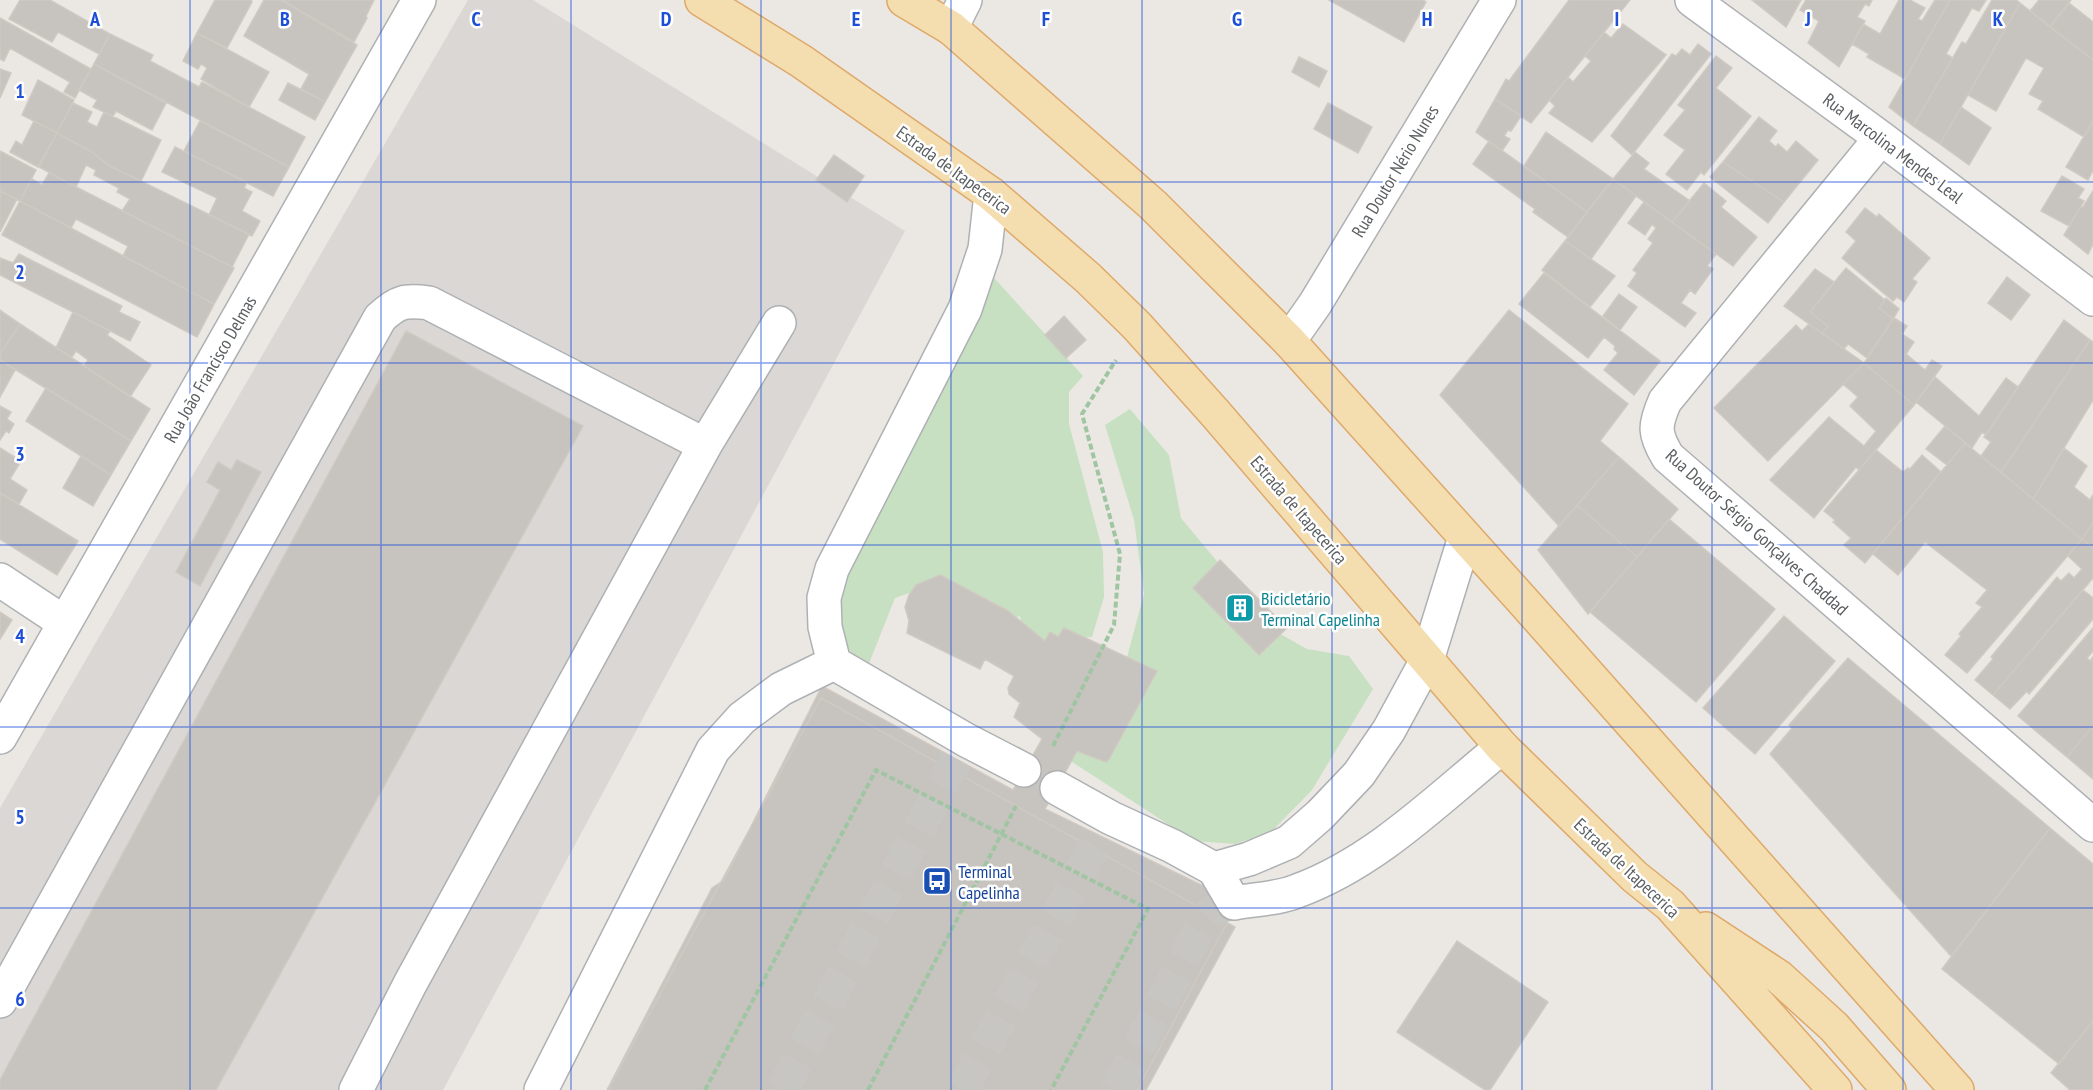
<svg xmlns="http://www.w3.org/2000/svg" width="2093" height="1090" font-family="'PT Sans Narrow',sans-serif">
<rect width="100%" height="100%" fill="#ebe8e3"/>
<path fill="#dad7d5" d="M 468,0 L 533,0 L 905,231 L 443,1090 L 0,1090 L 0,808 Z"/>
<path fill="#c7e0c2" d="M 988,271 L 1083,376 L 1069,392 L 1069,424 L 1103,552 L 1104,597 L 1092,637 L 1025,641 L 1020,616 L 991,626 L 924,588 L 895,598 L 866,671 L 839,637 L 835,601 L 973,326 Z
M 1130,409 L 1169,455 L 1181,518 L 1275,631 L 1307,649 L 1349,656 L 1373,689 L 1312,790 L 1271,832 L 1235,844 L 1194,841 L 1069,760 L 1126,661 L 1144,594 L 1134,520 L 1105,425 Z"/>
<path fill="#c7c3bf" stroke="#cfc9c2" stroke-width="1.5" d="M 20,0 L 50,0 L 110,34 L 99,54 L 58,32 L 52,42 L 9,19 Z
M 215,0 L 251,0 L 252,2 L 227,48 L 197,33 Z
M 264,0 L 281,0 L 357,45 L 325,102 L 301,89 L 309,74 L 244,36 Z
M 282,0 L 374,0 L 366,16 L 367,18 L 354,42 Z
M 1329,0 L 1423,0 L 1426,2 L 1404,42 Z
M 1569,0 L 1630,0 L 1531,123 L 1495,99 L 1506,79 L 1509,81 Z
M 1752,0 L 1801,0 L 1786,27 Z
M 1806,0 L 1872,0 L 1869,6 L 1865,4 L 1857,17 L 1865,21 L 1839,67 L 1808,43 L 1819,21 L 1800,10 Z
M 1899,0 L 1910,0 L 1925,8 L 1918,19 L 1922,21 L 1935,0 L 1950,0 L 1905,79 L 1867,57 L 1869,54 L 1852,44 L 1863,24 L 1880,34 Z
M 1950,0 L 1986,0 L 1979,11 L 1972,8 L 1946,54 L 1953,58 L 1913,126 L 1889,107 Z
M 1992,0 L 2016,0 L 2020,3 L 1940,144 L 1913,126 L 1962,42 L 1966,44 Z
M 2039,0 L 2071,0 L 2050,27 L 2030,11 Z
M 2020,3 L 2093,60 L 2093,121 L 2084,137 L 2038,109 L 2043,101 L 2029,94 L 2044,68 L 2026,58 L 1996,111 L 1968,95 Z
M 2069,3 L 2093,22 L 2093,60 L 2050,27 Z
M 0,18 L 91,69 L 75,98 L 64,92 L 70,82 L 10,48 L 4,61 L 0,59 Z
M 1623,24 L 1666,55 L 1592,142 L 1549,113 L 1555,106 L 1549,100 L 1568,77 L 1573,82 L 1591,61 L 1585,56 L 1604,32 L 1611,38 Z
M 197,33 L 269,72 L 249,107 L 201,79 L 207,68 L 201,64 L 198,69 L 183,61 Z
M 110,34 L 153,55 L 150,61 L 199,87 L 202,82 L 305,137 L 289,167 L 94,64 Z
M 1698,44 L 1711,54 L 1632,155 L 1611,136 L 1672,54 L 1676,56 L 1682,49 L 1690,55 Z
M 1716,56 L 1732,68 L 1716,88 L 1751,116 L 1704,175 L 1701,172 L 1687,190 L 1666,174 L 1685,150 L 1664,135 L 1685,110 L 1678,105 Z
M 1299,57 L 1327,71 L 1319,87 L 1292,72 Z
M 94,64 L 166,103 L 152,130 L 116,111 L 113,116 L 93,107 L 97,100 L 79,90 Z
M 0,69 L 11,73 L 0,98 Z
M 38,80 L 74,100 L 57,133 L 22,115 Z
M 288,83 L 325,102 L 315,120 L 279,100 Z
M 1495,99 L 1521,116 L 1511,131 L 1508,130 L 1504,136 L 1510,139 L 1502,151 L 1476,132 Z
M 73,103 L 92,112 L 87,122 L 97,127 L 104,112 L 161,140 L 141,181 L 110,166 L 92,152 L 57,133 Z
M 1328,103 L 1372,127 L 1358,153 L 1314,129 Z
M 1961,107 L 1991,128 L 1969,165 L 1940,144 Z
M 1759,117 L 1777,131 L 1769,141 L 1776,147 L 1778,144 L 1787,152 L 1796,141 L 1818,160 L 1784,202 L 1723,162 Z
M 34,121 L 57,133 L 38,167 L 10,152 L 16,141 L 22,145 Z
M 200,121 L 289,167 L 273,196 L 184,151 Z
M 2093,121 L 2093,170 L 2088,180 L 2066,167 Z
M 1546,132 L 1613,179 L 1587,212 L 1524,166 Z
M 57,133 L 92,152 L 110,166 L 249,234 L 232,267 L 122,211 L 130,199 L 117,192 L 119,188 L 94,175 L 96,170 L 86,165 L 76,187 L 39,167 Z
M 1489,141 L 1587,212 L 1568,237 L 1533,212 L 1535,209 L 1473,164 Z
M 175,147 L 247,182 L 244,188 L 252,192 L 242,211 L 260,221 L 252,236 L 209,215 L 217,198 L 162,172 Z
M 0,151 L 36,170 L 20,201 L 0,191 Z
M 1635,152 L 1649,163 L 1644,169 L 1690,201 L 1672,222 L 1613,179 Z
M 834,155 L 864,176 L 847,202 L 816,180 Z
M 1723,162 L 1784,202 L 1768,223 L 1710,177 Z
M 49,173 L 234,268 L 214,304 L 123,256 L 128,246 L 76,219 L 71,228 L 20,201 L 32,179 L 42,185 Z
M 2062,176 L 2084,189 L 2078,198 L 2084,201 L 2069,226 L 2041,211 Z
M 1613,179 L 1636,196 L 1591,259 L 1565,241 Z
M 1704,183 L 1726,201 L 1721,207 L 1757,237 L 1733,266 L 1672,222 Z
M 0,191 L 17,199 L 0,232 Z
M 2093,191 L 2093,244 L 2088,254 L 2064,235 L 2081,206 L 2083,207 Z
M 20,201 L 214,304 L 197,337 L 2,235 Z
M 1644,202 L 1716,254 L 1707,266 L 1713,269 L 1695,294 L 1690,290 L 1681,303 L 1696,313 L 1685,327 L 1628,286 L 1637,273 L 1633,270 L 1653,243 L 1648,239 L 1656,228 L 1652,224 L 1645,235 L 1628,223 Z
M 1865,208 L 1877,217 L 1879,214 L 1930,258 L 1912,279 L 1917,282 L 1904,302 L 1897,297 L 1893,301 L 1842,258 L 1856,241 L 1846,232 Z
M 1565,241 L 1615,276 L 1590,307 L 1542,270 Z
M 19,254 L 122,306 L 119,312 L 140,322 L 130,341 L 0,275 L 0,258 L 13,263 Z
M 1846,268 L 1885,300 L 1879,308 L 1893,319 L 1867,358 L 1848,344 L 1844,349 L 1822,333 L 1828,326 L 1810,312 Z
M 1815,269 L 1834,282 L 1810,312 L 1828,326 L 1822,333 L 1784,306 Z
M 1544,273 L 1660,361 L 1634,395 L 1604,370 L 1618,353 L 1614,349 L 1615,346 L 1604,337 L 1588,358 L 1519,304 Z
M 2007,277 L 2030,295 L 2011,320 L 1988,303 Z
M 1619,294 L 1637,307 L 1620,330 L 1603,316 Z
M 1886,298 L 1899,309 L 1893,319 L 1879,308 Z
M 0,310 L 20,324 L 0,354 Z
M 1509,310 L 1628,404 L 1600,441 L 1619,457 L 1559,526 L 1440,395 Z
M 73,312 L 110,331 L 107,335 L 151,365 L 130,397 L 84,366 L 88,360 L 76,351 L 72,357 L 56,348 Z
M 1064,316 L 1086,340 L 1066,358 L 1045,335 Z
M 1894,318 L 1907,326 L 1902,334 L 1914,342 L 1906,354 L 1925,370 L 1932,360 L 1942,366 L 1914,405 L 1864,363 Z
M 2064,320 L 2090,340 L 2001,472 L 1981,456 L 1991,442 L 1984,437 Z
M 20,324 L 150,409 L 131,441 L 0,360 L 0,354 Z
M 1809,324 L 1864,363 L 1768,461 L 1714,408 L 1796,325 L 1802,331 Z
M 406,331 L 583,426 L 216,1090 L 0,1090 L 0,1080 Z
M 2090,340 L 2093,342 L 2093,400 L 2033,499 L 2001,472 Z
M 0,360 L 15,370 L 0,397 Z
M 1864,363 L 1914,405 L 1859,470 L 1856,467 L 1814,518 L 1770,480 L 1829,417 L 1864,446 L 1876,431 L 1850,406 L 1858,397 L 1843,384 Z
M 1935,377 L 1979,416 L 2006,378 L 2018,387 L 1986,435 L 1982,432 L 1972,448 L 1916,402 Z
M 46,388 L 131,441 L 111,475 L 26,421 Z
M 0,406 L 11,412 L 7,419 L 14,424 L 9,433 L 6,431 L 0,440 Z
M 1945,426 L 1965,443 L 1947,465 L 1926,449 Z
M 1965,443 L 2082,539 L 1967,673 L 1945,655 L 1961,636 L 1959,634 L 1982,607 L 1976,603 L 1987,590 L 1925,542 L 1898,575 L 1873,554 Z
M 0,448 L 21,461 L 10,479 L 27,490 L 19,504 L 0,493 Z
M 2064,448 L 2087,466 L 2074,487 L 2090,500 L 2093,495 L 2093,523 L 2082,539 L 2033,499 Z
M 1876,450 L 1903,472 L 1908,468 L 1910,469 L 1922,455 L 1941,472 L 1865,563 L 1844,545 L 1851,538 L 1833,522 L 1835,520 L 1824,511 Z
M 81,456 L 111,475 L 93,506 L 63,488 Z
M 1619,457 L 1678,509 L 1637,557 L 1577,505 Z
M 237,460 L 261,472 L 200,586 L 176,572 L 220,490 L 207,482 L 218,462 L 231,470 Z
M 0,493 L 78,541 L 57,575 L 0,539 Z
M 1577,505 L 1637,557 L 1588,614 L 1538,550 Z
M 1669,519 L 1775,609 L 1696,702 L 1590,612 Z
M 2092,524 L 2093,525 L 2093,547 L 2082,539 Z
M 2082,539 L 2093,547 L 2093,578 L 1993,695 L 1975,680 L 1993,659 L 1991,657 L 2057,577 L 2061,581 L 2069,573 L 2074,578 L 2082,569 L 2068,556 Z
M 1220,560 L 1287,628 L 1259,655 L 1193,588 Z
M 940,575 L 1008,611 L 1045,641 L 1050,632 L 1058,637 L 1064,628 L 1157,671 L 1109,759 L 1106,762 L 1077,751 L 1045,809 L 1234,901 L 1235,908 L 1137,1090 L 607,1090 L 712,888 L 724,880 L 822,686 L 1013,790 L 1042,739 L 1014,717 L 1020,703 L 1009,694 L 1008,688 L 1014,676 L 985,659 L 980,669 L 907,633 L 909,621 L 905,607 L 909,595 L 916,585 Z
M 2083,590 L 2093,598 L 2093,619 L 2029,694 L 2027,691 L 2010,709 L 1993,695 Z
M 0,612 L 12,620 L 0,639 Z
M 1784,616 L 1835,661 L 1755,754 L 1703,708 Z
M 2093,628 L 2093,651 L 2087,658 L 2090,661 L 2093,657 L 2093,726 L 2067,757 L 2018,716 Z
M 1848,658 L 2050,828 L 1951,956 L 1770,754 L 1792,728 L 1789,725 Z
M 821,698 L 1235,927 L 1146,1090 L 608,1090 Z
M 2093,726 L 2093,779 L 2067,757 Z
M 2050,828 L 2093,864 L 2093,1021 L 2059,1064 L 1942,969 Z
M 1457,941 L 1548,1002 L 1490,1090 L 1485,1090 L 1397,1032 Z
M 2093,1021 L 2093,1090 L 2070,1090 L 2051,1073 Z"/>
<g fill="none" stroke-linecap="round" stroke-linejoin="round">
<path stroke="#c7c6c2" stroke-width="33" stroke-dasharray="33 16" stroke-linecap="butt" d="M 782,1090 L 956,759
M 962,1090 L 1100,836
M 1116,1090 L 1204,920 C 1212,909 1221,906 1234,903"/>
<g stroke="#aeb1b3" stroke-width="36">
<path id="minor" d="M 1692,0 L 1881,138 L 2093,299
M 951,28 L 965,0
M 1881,138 L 1665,401 C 1654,426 1654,434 1668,457 L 2093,825
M 991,194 L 985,249 L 965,309 L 832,569 L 824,598 L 825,627 L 834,663 L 966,740 L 1024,770
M 1289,341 L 1315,304 L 1499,0
M 0,580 L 65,623
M 0,737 L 419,0
M 1057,788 L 1111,818 L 1172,846 L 1214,869 L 1234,903 C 1254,899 1278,899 1297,891 C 1376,862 1438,799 1502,747
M 1214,869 L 1249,859 L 1289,842 L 1320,815 L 1359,774 L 1389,730 L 1427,660 L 1465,537
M 0,1001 L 380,318 C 398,301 405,300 429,303 L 705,445
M 356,1090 L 410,984 L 705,445 L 779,323
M 541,1090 L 713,750 L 742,718 L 781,689 L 834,663"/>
</g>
<g stroke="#dea969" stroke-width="36">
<path id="major" d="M 702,0 L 801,61 L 991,194 L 1088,278 L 1137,326 L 1215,413 L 1502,747 L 1635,877 L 1670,905 L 1835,1090
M 904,0 L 951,28 L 1153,205 L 1289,341 L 1523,601 L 1957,1090
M 1706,929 L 1779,977 L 1834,1027 L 1889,1090"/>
</g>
<path stroke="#9fc5a3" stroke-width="4" stroke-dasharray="6 3" stroke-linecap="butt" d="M 1053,746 L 1114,625 L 1120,554 L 1082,414 L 1116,360
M 705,1090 L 876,770 L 1148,909 L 1051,1090
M 868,1090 L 1016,806"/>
<use href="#minor" stroke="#fff" stroke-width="33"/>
<use href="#major" stroke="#f4ddaf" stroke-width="33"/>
</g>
<path fill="none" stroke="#1d4ed8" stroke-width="1.5" stroke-opacity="0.55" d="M 190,0 L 190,1090M 381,0 L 381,1090M 571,0 L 571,1090M 761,0 L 761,1090M 951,0 L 951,1090M 1142,0 L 1142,1090M 1332,0 L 1332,1090M 1522,0 L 1522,1090M 1712,0 L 1712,1090M 1903,0 L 1903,1090M 0,182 L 2093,182M 0,363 L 2093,363M 0,545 L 2093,545M 0,727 L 2093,727M 0,908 L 2093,908"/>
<defs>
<g id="building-square" transform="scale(1.5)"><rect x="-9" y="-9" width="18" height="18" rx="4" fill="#0f9aa8" stroke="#fff"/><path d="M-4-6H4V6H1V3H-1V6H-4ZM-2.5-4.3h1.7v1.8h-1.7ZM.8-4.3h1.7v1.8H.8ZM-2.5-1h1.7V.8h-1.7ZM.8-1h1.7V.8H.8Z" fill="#fff"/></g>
<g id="bus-square" transform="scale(1.5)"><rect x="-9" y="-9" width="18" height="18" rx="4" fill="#1a4fb4" stroke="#fff"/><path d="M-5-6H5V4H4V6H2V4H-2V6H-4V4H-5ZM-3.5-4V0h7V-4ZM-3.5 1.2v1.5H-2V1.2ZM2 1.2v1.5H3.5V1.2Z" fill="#fff"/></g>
</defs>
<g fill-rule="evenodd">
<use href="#building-square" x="1240" y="608"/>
<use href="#bus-square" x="937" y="881"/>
</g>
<g text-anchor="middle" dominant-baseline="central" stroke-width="5" stroke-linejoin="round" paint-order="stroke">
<g font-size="18" fill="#5b5f61" stroke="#fff">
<text transform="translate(1893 148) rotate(37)">Rua Marcolina Mendes Leal</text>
<text transform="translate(954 170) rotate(36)">Estrada de Itapecerica</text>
<text transform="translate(1395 171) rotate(-59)">Rua Doutor Nério Nunes</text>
<text transform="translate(210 369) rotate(-60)">Rua João Francisco Delmas</text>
<text transform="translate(1299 510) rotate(49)">Estrada de Itapecerica</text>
<text transform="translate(1757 532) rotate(42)">Rua Doutor Sérgio Gonçalves Chaddad</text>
<text transform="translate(1627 868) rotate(43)">Estrada de Itapecerica</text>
</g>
<g font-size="18" fill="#0d838f" stroke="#fff" text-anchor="start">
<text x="1261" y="598">Bicicletário<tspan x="1261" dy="21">Terminal Capelinha</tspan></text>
</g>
<g font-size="18" fill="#164399" stroke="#fff" text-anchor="start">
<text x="958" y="871">Terminal<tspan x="958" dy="21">Capelinha</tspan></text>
</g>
</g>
<g font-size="20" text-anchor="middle" font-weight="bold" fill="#1d4ed8" stroke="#fff" stroke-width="5" stroke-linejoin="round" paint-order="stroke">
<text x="95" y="26">A</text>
<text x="285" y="26">B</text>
<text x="476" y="26">C</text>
<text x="666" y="26">D</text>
<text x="856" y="26">E</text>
<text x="1046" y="26">F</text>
<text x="1237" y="26">G</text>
<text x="1427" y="26">H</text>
<text x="1617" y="26">I</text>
<text x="1808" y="26">J</text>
<text x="1998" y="26">K</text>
<text x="20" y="98">1</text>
<text x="20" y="279">2</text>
<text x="20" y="461">3</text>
<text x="20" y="643">4</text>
<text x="20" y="824">5</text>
<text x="20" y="1006">6</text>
</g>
</svg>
